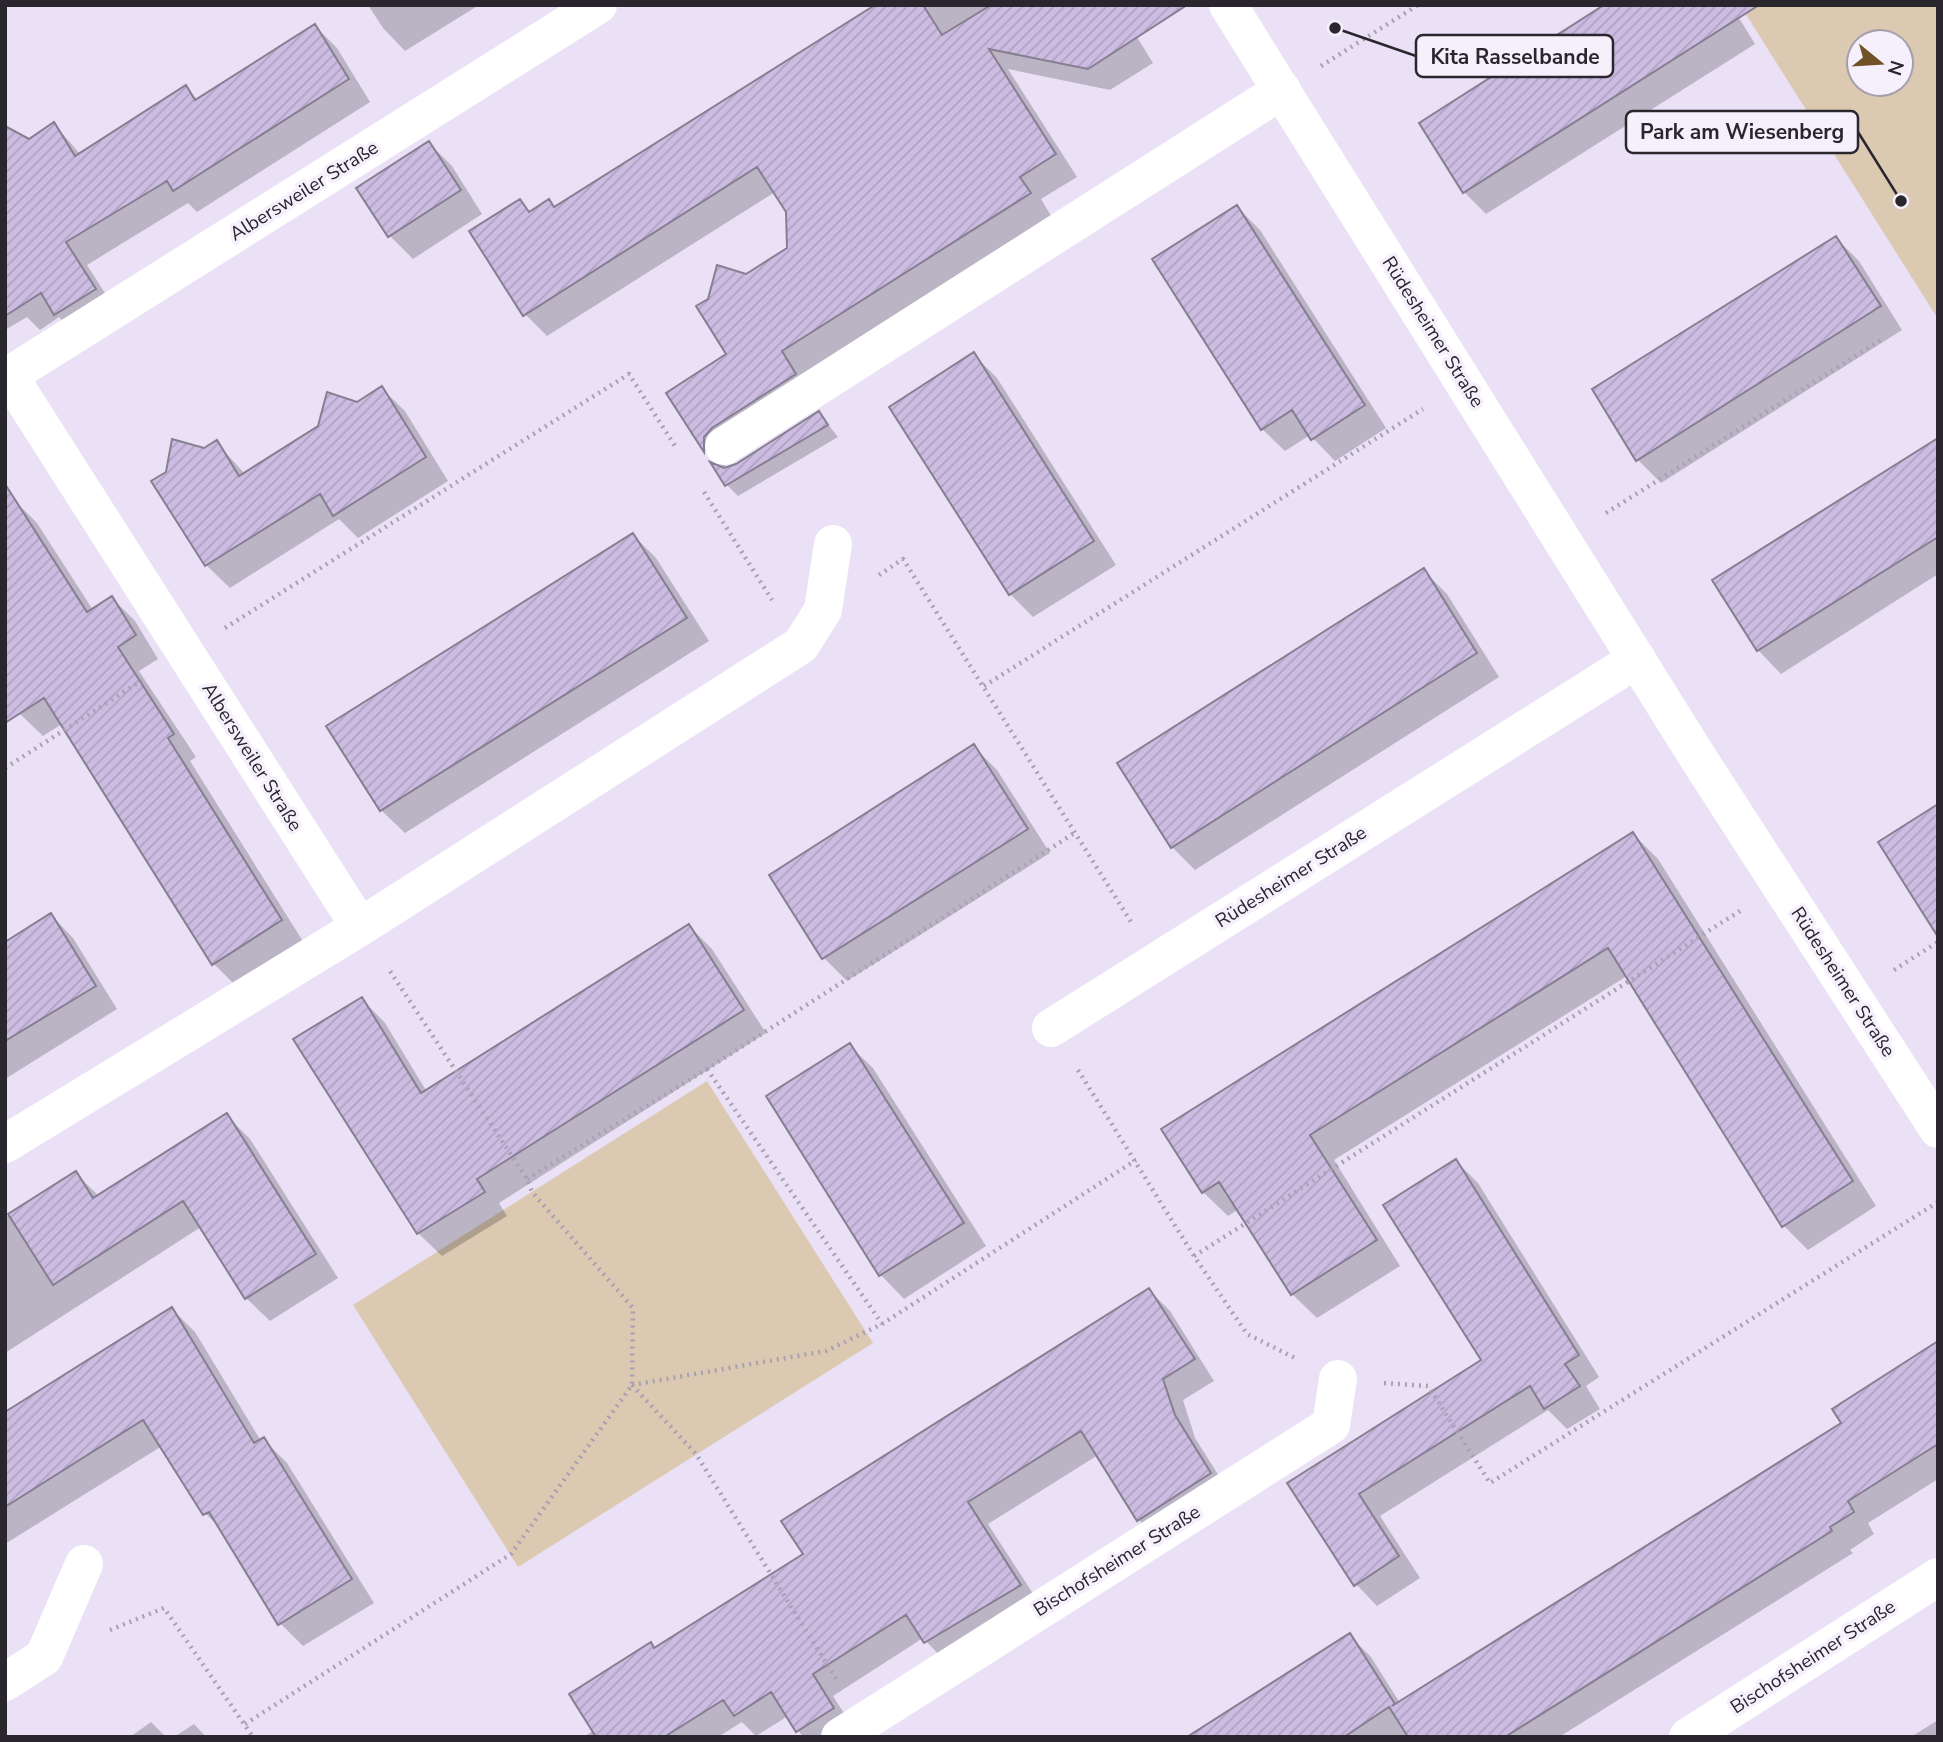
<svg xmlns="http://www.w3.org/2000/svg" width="1943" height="1742" font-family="'Nunito Sans',sans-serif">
<defs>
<pattern id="building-hatch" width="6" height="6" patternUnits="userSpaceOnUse" patternTransform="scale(1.75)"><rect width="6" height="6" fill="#cdbce2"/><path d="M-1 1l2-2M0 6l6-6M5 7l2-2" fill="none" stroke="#b0a1c2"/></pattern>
</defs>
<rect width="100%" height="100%" fill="#eae1f6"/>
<path fill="#dbc9b2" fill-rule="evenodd" d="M 1740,5 L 1938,5 L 1938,319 ZM 1859,42 L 1901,42 L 1901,84 L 1859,84 Z
M 707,1081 L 873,1343 L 518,1567 L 353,1305 Z"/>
<path fill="#0003" d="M 368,5 L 479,5 L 405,51 L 383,28 Z
M 877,5 L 1117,5 L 1153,63 L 1110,90 L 1008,69 L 1077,177 L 1041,199 L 1051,216 L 726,459 L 725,469 L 737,466 L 819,413 L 838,437 L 738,496 L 727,485 L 723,469 L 705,451 L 668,394 L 729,354 L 746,276 L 805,239 L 775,192 L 547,336 L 525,314 L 520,201 L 531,213 L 549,202 L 555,208 Z
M 1731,5 L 1755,44 L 1486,214 L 1464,192 Z
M 315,26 L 337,48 L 370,102 L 197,212 L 188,203 L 87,265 L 117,312 L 78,336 L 59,317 L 40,330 L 27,317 L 5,330 L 5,213 L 29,141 L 54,124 L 81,155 L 186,88 L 198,100 Z
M 429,143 L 452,166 L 482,214 L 413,259 L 390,236 Z
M 1237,207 L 1260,230 L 1386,428 L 1335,461 L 1310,435 L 1285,451 L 1262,429 Z
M 1836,238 L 1859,261 L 1902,330 L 1661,483 L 1638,460 Z
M 974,355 L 997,378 L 1116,565 L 1033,617 L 1010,594 Z
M 381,388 L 405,411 L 448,481 L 358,538 L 339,519 L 230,588 L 206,565 L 205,450 L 216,442 L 245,474 Z
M 1938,440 L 1938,574 L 1781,674 L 1758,650 Z
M 14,500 L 37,523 L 93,610 L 112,598 L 135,621 L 158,659 L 139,671 L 196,757 L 190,761 L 304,943 L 236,986 L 213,963 L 62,724 L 43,736 L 20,714 L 5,691 Z
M 633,535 L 656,558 L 709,641 L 405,833 L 381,810 L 329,727 Z
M 1424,571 L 1447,594 L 1499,677 L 1195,870 L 1172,847 Z
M 974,747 L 997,770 L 1050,853 L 847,981 L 824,958 L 771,875 Z
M 1633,834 L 1658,859 L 1876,1206 L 1808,1250 L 1784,1226 L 1627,976 L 1334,1160 L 1400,1266 L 1317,1318 L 1292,1294 L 1239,1209 L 1228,1216 L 1203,1192 Z
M 51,915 L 73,938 L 117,1009 L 5,1079 L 5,944 Z
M 689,926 L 712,949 L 766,1033 L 499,1203 L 507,1216 L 442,1256 L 418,1233 L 296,1040 L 362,999 L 385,1023 L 427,1092 Z
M 849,1045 L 873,1068 L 986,1246 L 904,1299 L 881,1275 L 768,1097 Z
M 227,1116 L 250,1139 L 338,1278 L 270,1321 L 246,1298 L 201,1227 L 5,1353 L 5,1218 L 76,1174 L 99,1196 Z
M 1456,1161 L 1478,1183 L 1599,1377 L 1586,1386 L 1600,1409 L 1567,1429 L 1548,1410 L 1380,1516 L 1420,1578 L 1377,1606 L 1356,1584 L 1290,1484 L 1484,1360 Z
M 1149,1290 L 1170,1311 L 1214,1381 L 1183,1400 L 1195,1438 L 1231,1495 L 1160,1541 L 1139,1520 L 1098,1455 L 988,1524 L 1041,1606 L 947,1663 L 923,1638 L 833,1696 L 854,1729 L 842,1737 L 803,1737 L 788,1716 L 756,1736 L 742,1722 L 718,1737 L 584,1737 L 594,1730 L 651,1644 L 655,1649 L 805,1555 Z
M 172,1309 L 195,1332 L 261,1441 L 264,1440 L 287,1463 L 374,1603 L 303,1646 L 280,1623 L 223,1531 L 205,1513 L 162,1446 L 5,1544 L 5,1414 Z
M 1938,1343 L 1938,1479 L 1868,1523 L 1874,1534 L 1850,1550 L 1853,1553 L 1559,1737 L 1190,1737 L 1349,1635 L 1371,1657 L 1400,1703 L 1844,1424 Z
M 1938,1720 L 1938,1737 L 1911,1737 Z
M 151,1722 L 166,1737 L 130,1737 Z
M 194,1724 L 206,1737 L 174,1737 Z"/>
<path fill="url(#building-hatch)" stroke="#867e91" stroke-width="2" d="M 875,5 L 923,5 L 942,35 L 991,5 L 1187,5 L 1088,69 L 989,49 L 1056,154 L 1020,177 L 1031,193 L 782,351 L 796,374 L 712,428 L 704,437 L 704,452 L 666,393 L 726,354 L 696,306 L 708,299 L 717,265 L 746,274 L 787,248 L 786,212 L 757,167 L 523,316 L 469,231 L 520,199 L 529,212 L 549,199 L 554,207 Z
M 1604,5 L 1759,5 L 1463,193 L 1419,123 Z
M 315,24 L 349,79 L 173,191 L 167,181 L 66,242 L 96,289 L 54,315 L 41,293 L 5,316 L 5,126 L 29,139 L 54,122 L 75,156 L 186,85 L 195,100 Z
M 429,141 L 461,190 L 388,237 L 356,188 Z
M 1237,205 L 1365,405 L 1311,440 L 1292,410 L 1261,430 L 1152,259 Z
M 1836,236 L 1881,306 L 1636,461 L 1592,389 Z
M 974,352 L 1094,541 L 1009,595 L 889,407 Z
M 382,386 L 426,457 L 333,516 L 320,494 L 205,566 L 151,481 L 166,472 L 172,439 L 204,448 L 217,440 L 239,476 L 318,426 L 327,392 L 357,402 Z
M 819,411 L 828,425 L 725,486 L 710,462 L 724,468 L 736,464 Z
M 1938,438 L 1938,537 L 1757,651 L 1712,580 Z
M 5,484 L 87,612 L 112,596 L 136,635 L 118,647 L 174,734 L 168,738 L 282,920 L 212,965 L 44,698 L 5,723 Z
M 633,533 L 687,618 L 380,811 L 326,726 Z
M 1424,568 L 1477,653 L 1171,848 L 1117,763 Z
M 974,744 L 1028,829 L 822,959 L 769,875 Z
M 1938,804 L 1938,937 L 1878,842 Z
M 1633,832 L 1853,1181 L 1782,1227 L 1608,948 L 1310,1135 L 1377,1240 L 1291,1295 L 1219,1182 L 1202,1193 L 1161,1129 Z
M 51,913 L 96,986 L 5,1041 L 5,942 Z
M 689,924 L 744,1010 L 477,1179 L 485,1192 L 417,1234 L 293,1039 L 362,997 L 421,1093 Z
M 850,1043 L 964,1223 L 879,1276 L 766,1096 Z
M 227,1113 L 316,1254 L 245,1299 L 183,1201 L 53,1285 L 8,1214 L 76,1171 L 93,1198 Z
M 1456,1159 L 1579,1355 L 1565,1364 L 1580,1386 L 1544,1409 L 1530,1386 L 1359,1494 L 1399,1556 L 1354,1586 L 1287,1483 L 1481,1360 L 1383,1205 Z
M 1149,1288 L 1195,1359 L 1163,1379 L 1175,1415 L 1211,1473 L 1137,1521 L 1081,1431 L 968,1502 L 1021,1585 L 924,1643 L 906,1615 L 813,1674 L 834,1708 L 796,1732 L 771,1692 L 734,1716 L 723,1700 L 664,1737 L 596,1737 L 569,1694 L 651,1642 L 654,1648 L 803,1554 L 781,1521 Z
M 172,1307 L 254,1443 L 264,1437 L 352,1579 L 278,1625 L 209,1512 L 203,1515 L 143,1420 L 5,1507 L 5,1412 Z
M 1938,1341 L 1938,1444 L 1848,1501 L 1854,1512 L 1830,1527 L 1832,1531 L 1505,1737 L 1408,1737 L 1389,1707 L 1344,1737 L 1187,1737 L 1350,1633 L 1395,1704 L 1392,1706 L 1841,1423 L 1832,1409 Z"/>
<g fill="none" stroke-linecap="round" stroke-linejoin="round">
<path stroke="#a8a1b2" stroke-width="4.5" stroke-dasharray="2 5" stroke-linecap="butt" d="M 1321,66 L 1418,5
M 704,492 L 772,600
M 1606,513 L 1884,338
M 879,575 L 903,559 L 1131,922
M 225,628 L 629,374 L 675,446
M 984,686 L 1423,409
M 5,768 L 144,679
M 1894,970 L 1938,942
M 707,1069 L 882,1324
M 1078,1070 L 1194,1256 L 1247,1334 L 1297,1359
M 527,1179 L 707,1069 L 1076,832
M 1194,1256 L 1740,911
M 1384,1383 L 1428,1386 L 1490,1483 L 1938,1202
M 632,1385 L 826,1351 L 882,1324 L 1136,1160
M 632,1385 L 696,1454 L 838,1682
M 110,1630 L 164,1608 L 253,1737
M 245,1724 L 511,1554 L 632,1385 L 633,1308 L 532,1192 L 527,1179 L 388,968"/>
<path stroke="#fff" stroke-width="38" d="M 1228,5 L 1700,761 L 1938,1129
M 9,376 L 360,927
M 5,378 L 598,5
M 724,446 L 1282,90
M 1051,1028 L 1637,659
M 5,1144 L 360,927 L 801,645 L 823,610 L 833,544
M 5,1682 L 44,1657 L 84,1564
M 840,1737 L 1331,1425 L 1338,1379
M 1688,1737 L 1938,1577"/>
</g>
<g text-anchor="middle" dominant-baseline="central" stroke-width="7" stroke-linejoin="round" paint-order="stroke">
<g font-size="19" fill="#2a262e" stroke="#f6f0fd">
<text transform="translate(304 191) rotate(-32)">Albersweiler Straße</text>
<text transform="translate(1433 332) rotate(58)">Rüdesheimer Straße</text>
<text transform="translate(252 757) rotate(58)">Albersweiler Straße</text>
<text transform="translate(1291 877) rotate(-32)">Rüdesheimer Straße</text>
<text transform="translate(1843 982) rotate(57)">Rüdesheimer Straße</text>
<text transform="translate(1117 1561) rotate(-32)">Bischofsheimer Straße</text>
<text transform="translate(1813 1657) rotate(-33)">Bischofsheimer Straße</text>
</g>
</g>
<path fill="none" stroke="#2a262e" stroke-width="2.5" d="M1335 28L1416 56M1901 201L1858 132"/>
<g fill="#2a262e" stroke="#f6f0fd" stroke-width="2.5">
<circle cx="1335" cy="28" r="7"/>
<circle cx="1901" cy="201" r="7"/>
</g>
<g fill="#f6f0fd" stroke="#2a262e" stroke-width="2.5">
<rect x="1416" y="35" width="197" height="42" rx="7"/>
<rect x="1626" y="111" width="232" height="42" rx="7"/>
</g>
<g font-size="21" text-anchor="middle" font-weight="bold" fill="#2a262e">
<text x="1515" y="64">Kita Rasselbande</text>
<text x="1742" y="139">Park am Wiesenberg</text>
</g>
<rect width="1943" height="1742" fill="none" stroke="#2a262e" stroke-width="14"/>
<g transform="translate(1880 63) rotate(108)"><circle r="33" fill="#f6f0fd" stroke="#a49faa" stroke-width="2"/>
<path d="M0-5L12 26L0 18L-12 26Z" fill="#715227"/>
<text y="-10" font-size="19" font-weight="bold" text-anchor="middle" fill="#2a262e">N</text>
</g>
</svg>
